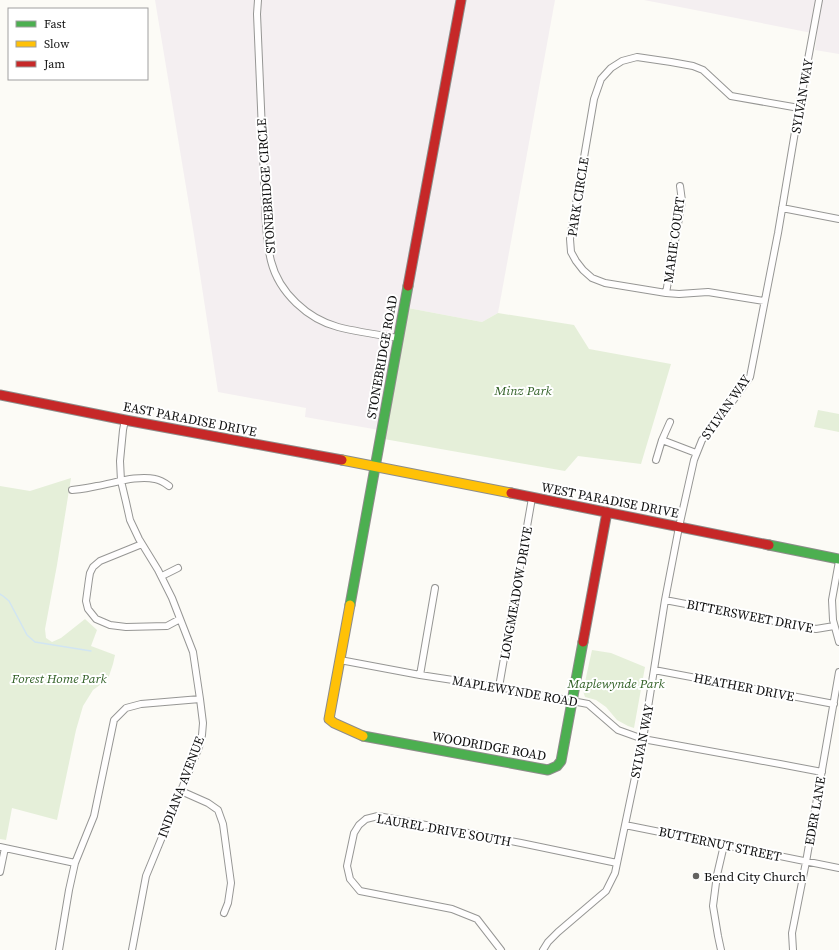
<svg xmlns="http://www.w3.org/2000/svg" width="839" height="950" font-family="'Source Serif 4',serif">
<rect width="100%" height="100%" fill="#fcfbf6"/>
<path fill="#f4eff1" d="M 155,0 L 555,0 L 498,313 L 482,322 L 408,308 L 379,430 L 305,417 L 306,408 L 218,392 L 194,235 Z
M 644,0 L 839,0 L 839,54 L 815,50 L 817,34 Z"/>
<path fill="#e5efd9" d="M 408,308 L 482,322 L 498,313 L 574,325 L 589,349 L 671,364 L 641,464 L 578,456 L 565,471 L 384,439 Z
M 818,410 L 839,414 L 839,432 L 814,427 Z
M 71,478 L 57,565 L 45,629 L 46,638 L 52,642 L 61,638 L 85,619 L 97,630 L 91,646 L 115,655 L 113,664 L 108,679 L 93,690 L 83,706 L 76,730 L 57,820 L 12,808 L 6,840 L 0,839 L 0,486 L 30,491 Z
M 592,650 L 611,653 L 645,667 L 634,728 L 628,726 L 617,720 L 606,707 L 596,700 L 585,697 L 583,691 Z"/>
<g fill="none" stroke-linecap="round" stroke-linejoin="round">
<path stroke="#d1e5f2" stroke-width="1.5" d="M 0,594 L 3,596 L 9,601 L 27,635 L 35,642 L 91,651"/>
<g stroke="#969694" stroke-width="8">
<path id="street" d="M 258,0 L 257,14 L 266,225 C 267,237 268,249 271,261 C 279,293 308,319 338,327 C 358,332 379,335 399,338
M 782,208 L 839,219
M 666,293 L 682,201 L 680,186
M 764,301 L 708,292 L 679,294 L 666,293 L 605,283 L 592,278 L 583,270 L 576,261 L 571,252 L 570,239 L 594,99 L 601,79 L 611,68 L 622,61 L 637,57 L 671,62 L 693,66 L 703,70 L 731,96 L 799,108
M 125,420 L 123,430 L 120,461 L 121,481 L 126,502 L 130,520 L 139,539 L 158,570 L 172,598 L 193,652 L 200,699 L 203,723 L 202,735 L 199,747 L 146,876 L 132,950
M 670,422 L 662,440 L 696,453
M 656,460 L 662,440
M 72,490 C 81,489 89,488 97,486 C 115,483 137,475 155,479 C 161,480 165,483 169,486
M 142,544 L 100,561 L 93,567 L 90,573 L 89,579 L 86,601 L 88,609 L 96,619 L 110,625 L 126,627 L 167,626 L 180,619
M 839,561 L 832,600 L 833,620 L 839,642
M 162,576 L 178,568
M 665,600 L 816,629 L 834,626
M 340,660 L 420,675 L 499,687 L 588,704 L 618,730 L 643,739 L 780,764 L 822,772
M 654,670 L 834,704
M 420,675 L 435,588
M 499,687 L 532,498
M 181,791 L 208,803 L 218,810 L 223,824 L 231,883 L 228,903 L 224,913
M 625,825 L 839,868
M 0,847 L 75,863
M 0,872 L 5,848
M 59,950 L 69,890 L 75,863 L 94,816 L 114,720 L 126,708 L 141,704 L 200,699
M 501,950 L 477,919 L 452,909 L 360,891 L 350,879 L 347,866 L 354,833 L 359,825 L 366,819 L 378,816 L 521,843 L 617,863
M 543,950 L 548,942 L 558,932 L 606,891 L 615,873 L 625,825 L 643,739 L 665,600 L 679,527 L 694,460 L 702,440 L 732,402 L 750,377 L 778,233 L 799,108 L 819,0
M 721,950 L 718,936 L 713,906 L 717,875 L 724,845
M 793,950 L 792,933 L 806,862 L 839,672"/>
</g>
<g stroke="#8d8c8a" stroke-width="11">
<path id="fast" d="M 769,545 L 839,559
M 350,605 L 408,286
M 363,736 L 548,770 L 557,766 L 561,761 L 583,642"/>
</g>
<g stroke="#8d8c8a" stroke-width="11">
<path id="slow" d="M 342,460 L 511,493
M 350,605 L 329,719 L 334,723 L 363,736"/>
</g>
<g stroke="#8d8c8a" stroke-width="11">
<path id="jam" d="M 408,286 L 461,0
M 0,395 L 125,420 L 342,460
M 511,493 L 769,545
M 583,642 L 607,512"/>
</g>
<use href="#street" stroke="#fffefe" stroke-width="6"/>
<use href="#fast" stroke="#4caf50" stroke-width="9"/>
<use href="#slow" stroke="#ffc107" stroke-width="9"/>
<use href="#jam" stroke="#c62828" stroke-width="9"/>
</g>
<circle fill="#636260" stroke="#fff" stroke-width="1.5" cx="696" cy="876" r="4"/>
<g text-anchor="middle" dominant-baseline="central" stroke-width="4" stroke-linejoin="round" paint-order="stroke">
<g font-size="13" fill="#101010" stroke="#fff">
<text transform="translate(802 96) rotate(-80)">SYLVAN WAY</text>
<text transform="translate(266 186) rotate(-94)">STONEBRIDGE CIRCLE</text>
<text transform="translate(578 197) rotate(-81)">PARK CIRCLE</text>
<text transform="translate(674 240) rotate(-82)">MARIE COURT</text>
<text transform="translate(382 357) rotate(-80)">STONEBRIDGE ROAD</text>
<text transform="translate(726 407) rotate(-55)">SYLVAN WAY</text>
<text transform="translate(190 419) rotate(11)">EAST PARADISE DRIVE</text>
<text transform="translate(610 500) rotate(11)">WEST PARADISE DRIVE</text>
<text transform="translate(516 593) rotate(-80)">LONGMEADOW DRIVE</text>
<text transform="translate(750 616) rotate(11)">BITTERSWEET DRIVE</text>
<text transform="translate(744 687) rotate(11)">HEATHER DRIVE</text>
<text transform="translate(515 691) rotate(10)">MAPLEWYNDE ROAD</text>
<text transform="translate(642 741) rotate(-79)">SYLVAN WAY</text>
<text transform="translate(489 746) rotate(10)">WOODRIDGE ROAD</text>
<text transform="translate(181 787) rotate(-69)">INDIANA AVENUE</text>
<text transform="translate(815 811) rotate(-80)">EDER LANE</text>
<text transform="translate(444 830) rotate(10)">LAUREL DRIVE SOUTH</text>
<text transform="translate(720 844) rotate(12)">BUTTERNUT STREET</text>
</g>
<g font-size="13" font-style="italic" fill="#326127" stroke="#fff">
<text x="523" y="390">Minz Park</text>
<text x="59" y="678">Forest Home Park</text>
<text x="616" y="683">Maplewynde Park</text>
</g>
<g font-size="13" fill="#101010" stroke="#fff" text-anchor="start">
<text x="704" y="876">Bend City Church</text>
</g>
</g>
<rect x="8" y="8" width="140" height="72" fill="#ffffff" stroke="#9f9f9f"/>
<rect x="16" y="21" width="20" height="6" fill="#4caf50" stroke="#9f9f9f"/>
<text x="44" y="28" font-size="12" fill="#101010">Fast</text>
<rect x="16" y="41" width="20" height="6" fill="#ffc107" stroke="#9f9f9f"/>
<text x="44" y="48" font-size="12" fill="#101010">Slow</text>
<rect x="16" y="61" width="20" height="6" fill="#c62828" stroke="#9f9f9f"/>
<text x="44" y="68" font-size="12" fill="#101010">Jam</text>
</svg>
